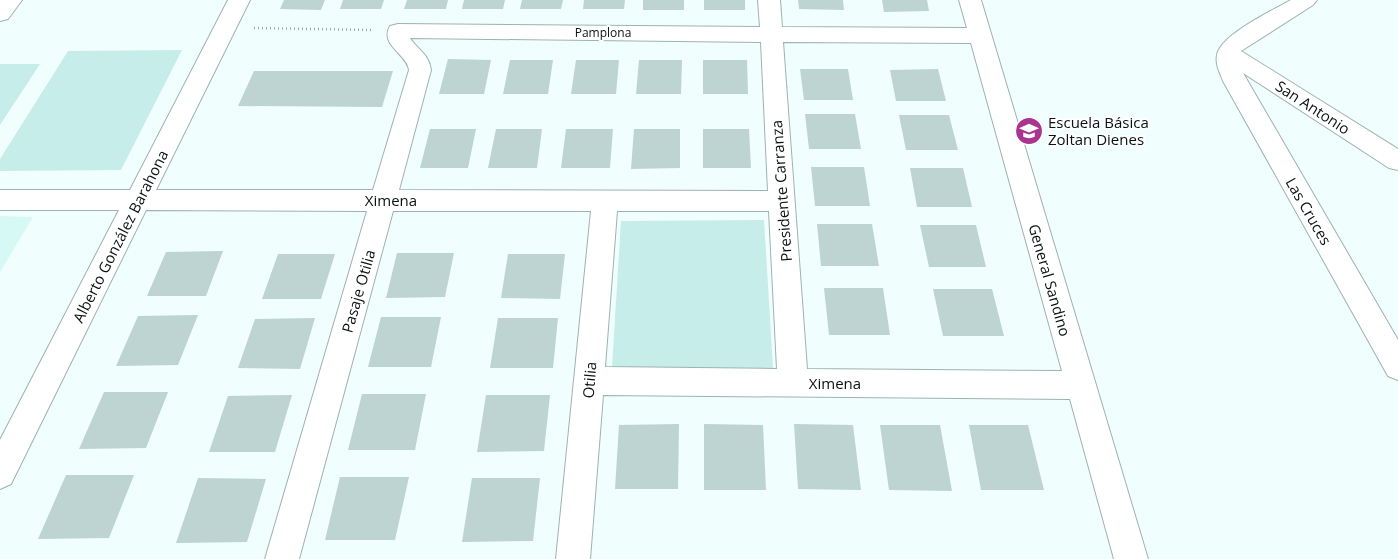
<svg xmlns="http://www.w3.org/2000/svg" width="1398" height="559" font-family="'Open Sans',sans-serif">
<rect width="100%" height="100%" fill="#f0fefd"/>
<path fill="#d7f9f6" d="M 0,216 L 33,217 L 0,272 Z"/>
<path fill="#c6ede9" d="M 182,50 L 121,170 L 0,171 L 0,159 L 68,51 Z
M 0,64 L 40,64 L 0,125 Z
M 764,220 L 773,368 L 612,368 L 621,221 Z"/>
<path fill="#bdd4d2" d="M 284,0 L 325,0 L 321,10 L 280,9 Z
M 343,0 L 384,0 L 381,9 L 340,9 Z
M 407,0 L 448,0 L 446,9 L 404,9 Z
M 464,0 L 505,0 L 503,9 L 462,9 Z
M 522,0 L 563,0 L 561,9 L 520,9 Z
M 584,0 L 625,0 L 624,9 L 583,9 Z
M 643,0 L 684,0 L 684,10 L 643,10 Z
M 704,0 L 745,0 L 745,10 L 704,10 Z
M 798,0 L 843,0 L 844,10 L 799,9 Z
M 882,0 L 927,0 L 929,11 L 884,12 Z
M 448,59 L 491,60 L 484,94 L 439,94 Z
M 510,60 L 553,60 L 548,94 L 503,94 Z
M 576,60 L 619,60 L 616,94 L 571,94 Z
M 639,60 L 682,60 L 681,94 L 636,94 Z
M 703,60 L 747,60 L 748,94 L 703,94 Z
M 800,69 L 848,69 L 853,100 L 804,100 Z
M 938,69 L 946,101 L 896,101 L 890,70 Z
M 254,71 L 393,71 L 382,107 L 238,106 Z
M 805,114 L 855,114 L 861,149 L 809,149 Z
M 899,115 L 949,115 L 958,150 L 906,150 Z
M 430,129 L 476,129 L 468,168 L 420,168 Z
M 496,129 L 542,129 L 537,168 L 488,168 Z
M 566,129 L 613,129 L 610,168 L 561,168 Z
M 634,129 L 680,129 L 680,168 L 631,169 Z
M 703,129 L 749,129 L 751,168 L 703,168 Z
M 811,167 L 864,167 L 870,206 L 815,206 Z
M 910,168 L 963,168 L 972,207 L 917,207 Z
M 817,224 L 872,224 L 879,266 L 821,266 Z
M 920,225 L 976,225 L 986,267 L 929,267 Z
M 223,251 L 206,296 L 147,296 L 166,252 Z
M 397,253 L 454,253 L 445,297 L 386,298 Z
M 278,254 L 335,254 L 321,299 L 262,299 Z
M 508,254 L 565,254 L 560,299 L 501,298 Z
M 824,288 L 883,288 L 890,335 L 829,335 Z
M 933,289 L 992,289 L 1004,336 L 943,336 Z
M 198,315 L 178,365 L 116,366 L 138,316 Z
M 381,317 L 441,317 L 431,367 L 368,367 Z
M 315,318 L 300,369 L 238,368 L 255,319 Z
M 498,318 L 558,318 L 553,368 L 490,368 Z
M 104,392 L 168,392 L 146,448 L 79,449 Z
M 362,394 L 426,394 L 415,450 L 348,450 Z
M 292,395 L 275,452 L 209,452 L 228,396 Z
M 486,395 L 550,395 L 544,451 L 477,452 Z
M 679,424 L 678,489 L 615,489 L 619,425 Z
M 704,424 L 763,425 L 766,490 L 704,490 Z
M 794,424 L 853,425 L 861,490 L 798,489 Z
M 880,425 L 940,425 L 952,491 L 889,490 Z
M 969,425 L 1028,425 L 1044,490 L 981,490 Z
M 66,475 L 134,475 L 109,538 L 38,539 Z
M 340,477 L 409,477 L 395,540 L 325,540 Z
M 198,478 L 266,479 L 247,542 L 176,543 Z
M 472,478 L 540,478 L 533,541 L 462,542 Z"/>
<g fill="none" stroke-linecap="round" stroke-linejoin="round">
<g stroke="#9cb3b1" stroke-width="2">
<path id="street" d="M 0,0 L 22,0 L 8,19 L 0,21 Z
M 228,0 L 250,0 L 156,190 L 373,190 L 409,70 C 407,54 379,45 390,26 L 398,24 L 760,27 L 758,0 L 780,0 L 782,27 L 967,28 L 959,0 L 981,0 L 1148,559 L 1114,559 L 1070,399 L 603,395 L 590,559 L 556,559 L 591,211 L 393,211 L 299,559 L 265,559 L 367,211 L 146,210 L 11,484 L 0,489 L 0,440 L 119,210 L 0,210 L 0,190 L 130,190 ZM 410,38 L 761,42 L 768,191 L 399,190 L 431,70 C 429,54 418,50 410,38 ZM 783,42 L 971,43 L 1062,371 L 807,369 ZM 617,211 L 769,211 L 777,369 L 605,367 Z
M 1291,0 L 1317,0 L 1313,5 L 1241,51 L 1398,149 L 1398,170 L 1389,168 L 1243,73 L 1398,340 L 1398,380 L 1388,376 L 1223,81 C 1220,73 1215,64 1217,55 C 1220,35 1273,10 1291,0 Z"/>
</g>
<path stroke="#9ca9a8" stroke-width="2.5" stroke-dasharray="1 3" stroke-linecap="butt" d="M 254,28 L 373,30"/>
<use href="#street" fill="#fff" fill-rule="evenodd"/>
</g>
<defs>
<g id="school-disc" transform="scale(1.4375)"><circle r="9.5" fill="#aa358e" stroke="#fff"/><path d="M0-5L7-2L0 1L-7-2ZM-4 1L0 2.5L4 1V4Q0 6-4 4Z" fill="#fff"/></g>
</defs>
<g fill-rule="evenodd">
<use href="#school-disc" x="1029" y="131"/>
</g>
<g text-anchor="middle" dominant-baseline="central" stroke-width="4" stroke-linejoin="round" paint-order="stroke">
<g font-size="12" fill="#091211" stroke="#fff">
<text x="603" y="32">Pamplona</text>
</g>
<g font-size="15" fill="#091211" stroke="#fff">
<text transform="translate(1313 107) rotate(33)">San Antonio</text>
<text transform="translate(781 191) rotate(-94)">Presidente Carranza</text>
<text x="391" y="200">Ximena</text>
<text transform="translate(1309 211) rotate(60)">Las Cruces</text>
<text transform="translate(120 236) rotate(-63)">Alberto González Barahona</text>
<text transform="translate(1050 280) rotate(74)">General Sandino</text>
<text transform="translate(358 291) rotate(-74)">Pasaje Otilia</text>
<text transform="translate(589 380) rotate(-85)">Otilia</text>
<text x="835" y="383">Ximena</text>
</g>
<g font-size="15" fill="#091211" stroke="#fff" text-anchor="start">
<text x="1048" y="122">Escuela Básica<tspan x="1048" dy="17">Zoltan Dienes</tspan></text>
</g>
</g>
</svg>
